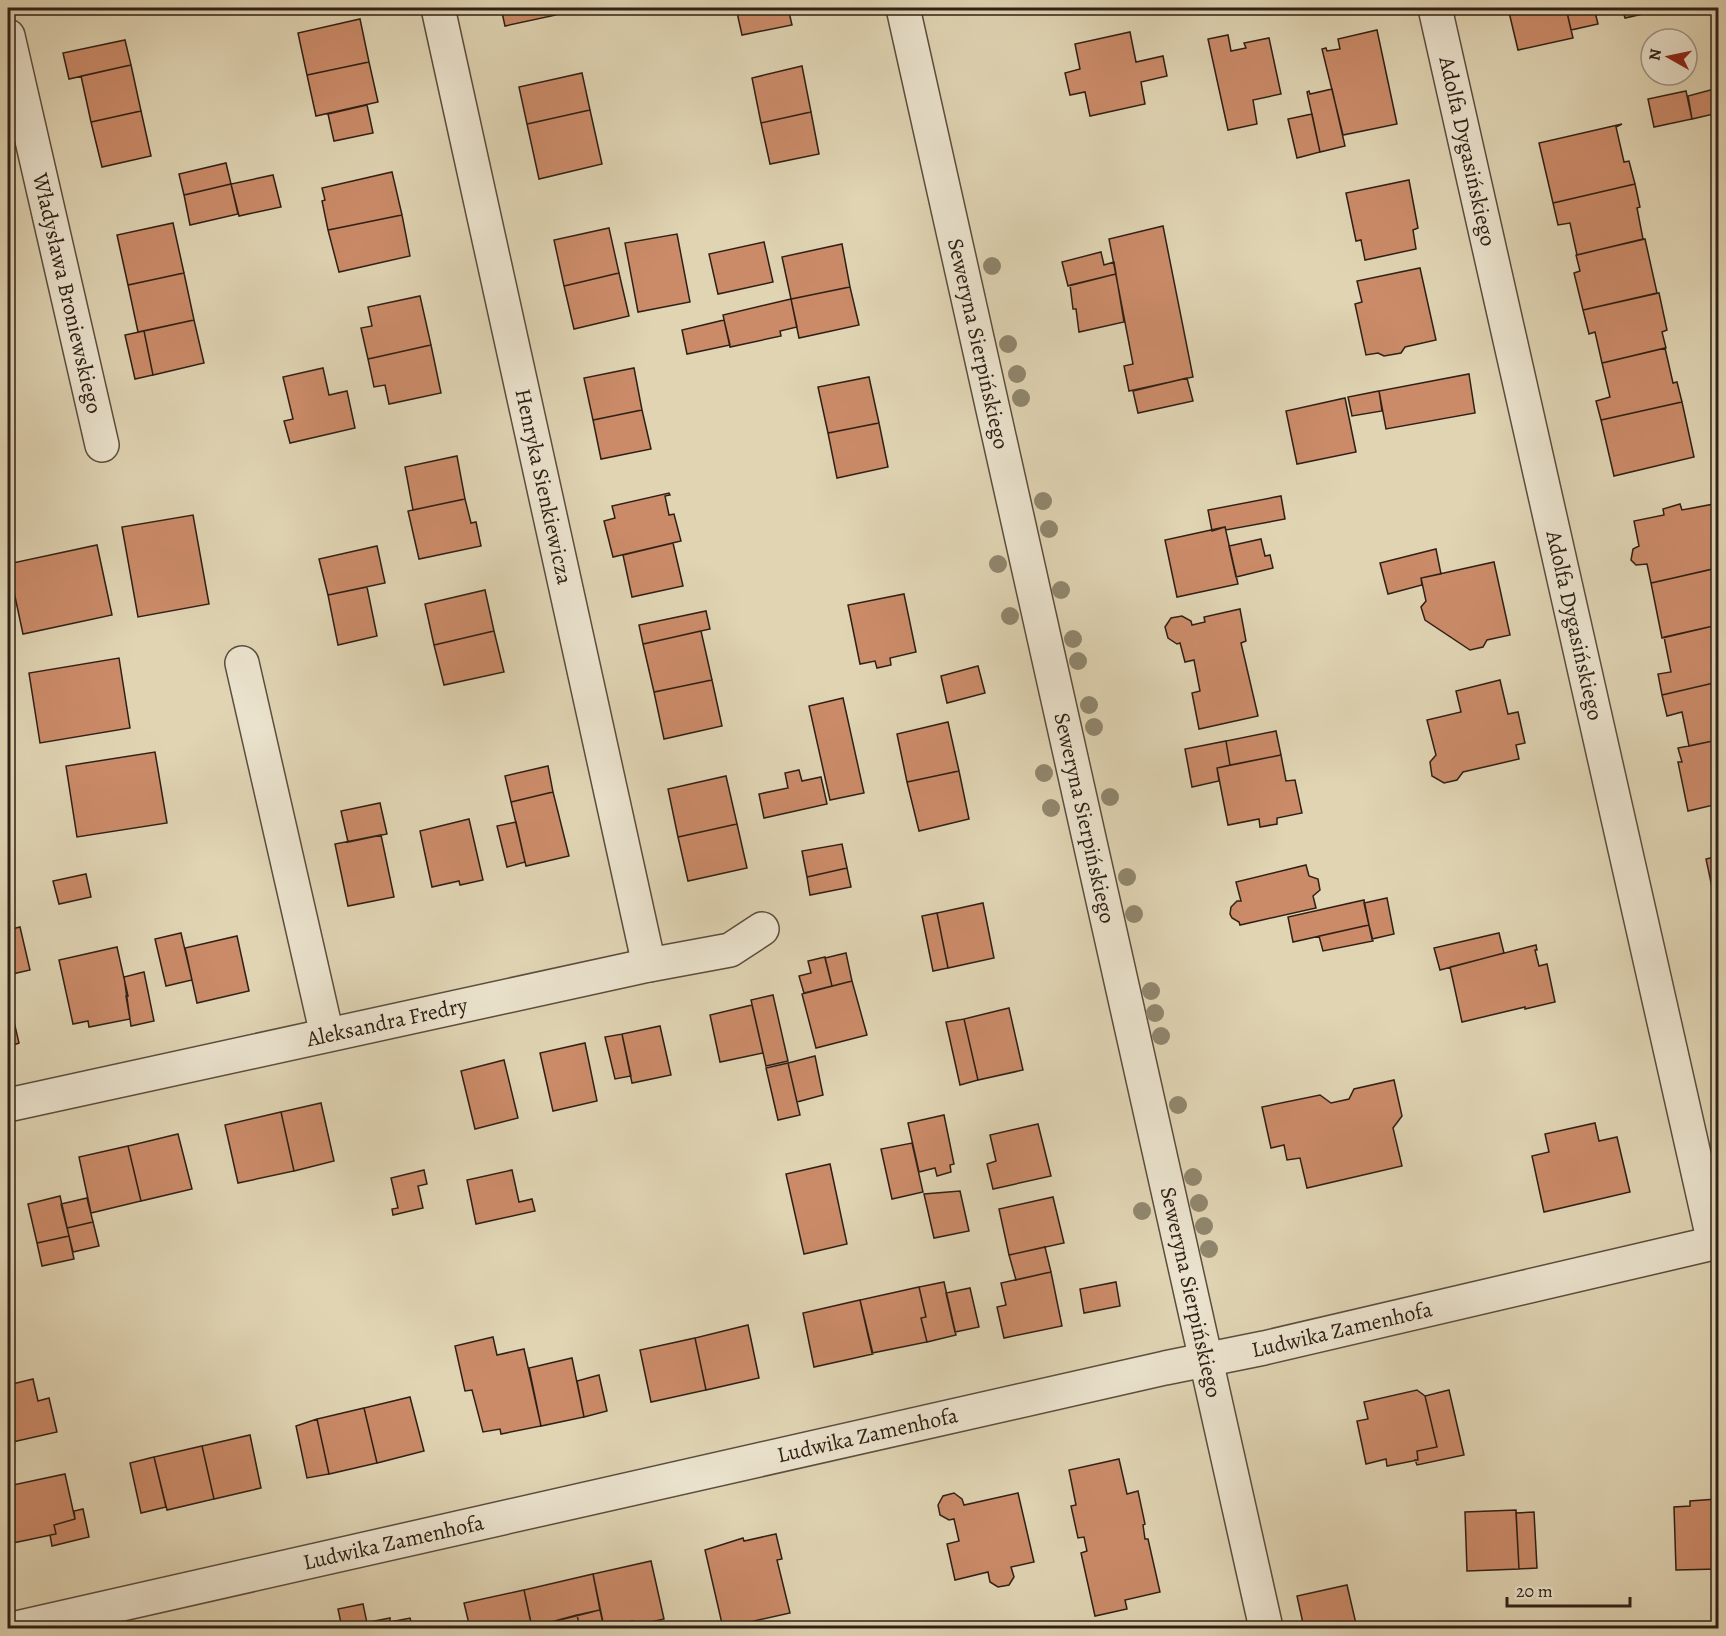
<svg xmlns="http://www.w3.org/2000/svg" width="1726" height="1636" font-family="Alegreya,serif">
<rect width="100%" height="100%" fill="#e0d4b3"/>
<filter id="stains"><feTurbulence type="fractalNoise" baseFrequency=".00333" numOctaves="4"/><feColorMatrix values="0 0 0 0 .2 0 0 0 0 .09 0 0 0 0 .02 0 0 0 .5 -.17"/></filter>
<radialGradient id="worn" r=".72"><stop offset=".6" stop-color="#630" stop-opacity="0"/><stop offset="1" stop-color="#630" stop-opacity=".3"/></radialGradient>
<path fill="#cb8b69" stroke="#2f2016" stroke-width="1.5" d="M 501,8 L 555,8 L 556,15 L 505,26 Z
M 736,8 L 788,8 L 792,25 L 742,35 Z
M 1508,8 L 1566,8 L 1573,38 L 1518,50 Z
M 1566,8 L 1614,8 L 1595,12 L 1598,24 L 1571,30 Z
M 1622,8 L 1651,8 L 1652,12 L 1625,18 Z
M 360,19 L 369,62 L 307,75 L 298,33 Z
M 1377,30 L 1397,124 L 1343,135 L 1322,49 L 1326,48 L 1327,51 L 1340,49 L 1338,39 Z
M 1130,32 L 1136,62 L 1163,56 L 1167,76 L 1141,82 L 1145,104 L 1090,116 L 1085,92 L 1070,95 L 1065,73 L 1080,69 L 1075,44 Z
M 1228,35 L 1231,51 L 1246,48 L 1244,43 L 1269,38 L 1281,94 L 1253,100 L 1257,124 L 1228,130 L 1208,39 Z
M 125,40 L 131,65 L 69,79 L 63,53 Z
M 369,62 L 378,102 L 316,116 L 307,75 Z
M 131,65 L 141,111 L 91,122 L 81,76 Z
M 802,66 L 811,112 L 761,123 L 752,78 Z
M 582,73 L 590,110 L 527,124 L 519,87 Z
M 1718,88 L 1718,113 L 1692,119 L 1688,96 Z
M 1332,89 L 1345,146 L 1320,152 L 1307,92 L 1309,91 L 1310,94 Z
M 1686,91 L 1692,119 L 1654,127 L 1648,99 Z
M 367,105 L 373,133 L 334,141 L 328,114 Z
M 590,110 L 602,164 L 539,179 L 527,124 Z
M 141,111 L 151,156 L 102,167 L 91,122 Z
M 811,112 L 819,154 L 770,164 L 761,123 Z
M 1312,114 L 1320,152 L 1297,158 L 1288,119 Z
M 1622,124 L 1616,127 L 1624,162 L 1629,161 L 1635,184 L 1553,203 L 1539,143 Z
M 226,163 L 231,184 L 184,195 L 179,174 Z
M 392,172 L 402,215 L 328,230 L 322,201 L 325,200 L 322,188 Z
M 273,175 L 281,207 L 239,216 L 231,184 Z
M 1409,180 L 1418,228 L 1413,230 L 1416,249 L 1365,260 L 1361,240 L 1356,241 L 1346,193 Z
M 231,184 L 238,214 L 190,225 L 184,195 Z
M 1635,184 L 1640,207 L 1637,208 L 1643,239 L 1577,255 L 1570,223 L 1558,225 L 1553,203 Z
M 402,215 L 410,256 L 339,272 L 328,230 Z
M 173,223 L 184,273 L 128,285 L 117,235 Z
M 1163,226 L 1193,377 L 1129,391 L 1124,366 L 1133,364 L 1109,239 Z
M 609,228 L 619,273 L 564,286 L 554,240 Z
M 677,234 L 690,302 L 638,312 L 625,243 Z
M 1645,239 L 1657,293 L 1583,310 L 1574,273 L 1580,271 L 1576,255 Z
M 764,242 L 773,282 L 718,294 L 709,254 Z
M 842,244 L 850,287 L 791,299 L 782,257 Z
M 1101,252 L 1104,265 L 1114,262 L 1116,274 L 1068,286 L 1062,262 Z
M 1420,268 L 1436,340 L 1405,347 L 1401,353 L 1384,356 L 1378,353 L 1366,355 L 1355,304 L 1362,302 L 1357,281 Z
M 184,273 L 194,320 L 138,332 L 128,285 Z
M 619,273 L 629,316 L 574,329 L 564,286 Z
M 1116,274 L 1124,322 L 1079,332 L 1076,309 L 1073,309 L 1070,285 Z
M 850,287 L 859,325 L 799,338 L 791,299 Z
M 1659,293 L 1667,330 L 1662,332 L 1666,348 L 1602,363 L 1595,332 L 1589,334 L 1583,310 Z
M 420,296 L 431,345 L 368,359 L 361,328 L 372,326 L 368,307 Z
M 791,299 L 797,327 L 780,331 L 781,336 L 730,347 L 723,315 Z
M 194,320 L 204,363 L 153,375 L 144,331 Z
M 724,320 L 730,345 L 687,354 L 682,330 Z
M 144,331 L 153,375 L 135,379 L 125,335 Z
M 431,345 L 441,393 L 389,404 L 385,385 L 374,387 L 368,359 Z
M 1665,348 L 1673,383 L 1677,382 L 1682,402 L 1601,420 L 1596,401 L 1610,397 L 1602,363 Z
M 323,368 L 329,395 L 347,391 L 355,428 L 290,443 L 284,421 L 293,419 L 283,377 Z
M 634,368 L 642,410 L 593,420 L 584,378 Z
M 1469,374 L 1475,413 L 1386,429 L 1379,391 Z
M 869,377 L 879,423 L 828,433 L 818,387 Z
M 1187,378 L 1193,401 L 1138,413 L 1133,391 Z
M 1379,391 L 1382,411 L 1352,416 L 1348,397 Z
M 1345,398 L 1356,452 L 1297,464 L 1286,411 Z
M 1682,402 L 1694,457 L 1614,476 L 1601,420 Z
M 642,410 L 651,449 L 601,459 L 593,420 Z
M 879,423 L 888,467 L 837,478 L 828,433 Z
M 457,456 L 465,499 L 413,510 L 405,467 Z
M 669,493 L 670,495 L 665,496 L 669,515 L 674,514 L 681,541 L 613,557 L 604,521 L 615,518 L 612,506 Z
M 1281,496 L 1285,519 L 1226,530 L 1225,527 L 1212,531 L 1208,510 Z
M 465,499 L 471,523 L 476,522 L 481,546 L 419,559 L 408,511 Z
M 1680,504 L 1682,510 L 1714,504 L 1718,526 L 1718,543 L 1716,543 L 1718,568 L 1651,583 L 1647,564 L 1636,565 L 1631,560 L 1633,549 L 1639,546 L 1634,521 L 1664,515 L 1663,509 Z
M 193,515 L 209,604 L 138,617 L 122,527 Z
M 1225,527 L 1238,584 L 1177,597 L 1165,540 Z
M 1261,539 L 1265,556 L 1270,555 L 1273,568 L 1236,577 L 1229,546 Z
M 673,543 L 683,586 L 632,597 L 623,555 Z
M 97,545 L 112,615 L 23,634 L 8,564 Z
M 377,546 L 385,583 L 328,595 L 319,559 Z
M 1436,549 L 1441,574 L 1421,578 L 1422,585 L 1388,594 L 1380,563 Z
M 1494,562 L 1510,635 L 1487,640 L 1483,647 L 1470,650 L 1425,620 L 1421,607 L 1426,601 L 1421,578 Z
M 1717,568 L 1718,625 L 1662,638 L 1651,583 Z
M 367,587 L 377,636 L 338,645 L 328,595 Z
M 485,590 L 494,631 L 434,645 L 425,604 Z
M 904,594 L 916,652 L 890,658 L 891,665 L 877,668 L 875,661 L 860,664 L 848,605 Z
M 1240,609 L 1246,641 L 1241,643 L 1258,716 L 1199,729 L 1192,693 L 1200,691 L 1194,660 L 1185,662 L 1180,643 L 1177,644 L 1168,638 L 1165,627 L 1171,618 L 1182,616 L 1191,621 L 1192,625 L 1205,622 L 1204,617 Z
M 706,611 L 710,629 L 643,644 L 639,625 Z
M 1718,625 L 1718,682 L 1662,695 L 1658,674 L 1671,672 L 1664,637 Z
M 494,631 L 504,672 L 444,685 L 434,645 Z
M 701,631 L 712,680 L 654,692 L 643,644 Z
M 119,658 L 130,728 L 40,743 L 29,673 Z
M 978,666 L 985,693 L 947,703 L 941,676 Z
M 712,680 L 722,726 L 664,739 L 654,692 Z
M 1500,680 L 1508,714 L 1518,712 L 1525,743 L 1516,745 L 1519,759 L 1463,772 L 1457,780 L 1444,783 L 1432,776 L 1430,762 L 1436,755 L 1427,720 L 1461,712 L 1456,691 Z
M 1718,682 L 1718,740 L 1689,746 L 1682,712 L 1667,716 L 1662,695 Z
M 843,698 L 864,793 L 830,800 L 809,706 Z
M 948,722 L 959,771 L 907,782 L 897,734 Z
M 1276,731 L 1281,755 L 1230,765 L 1226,741 Z
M 1718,740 L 1718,804 L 1688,811 L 1678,762 L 1682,762 L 1678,748 Z
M 1226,741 L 1230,765 L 1217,768 L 1219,781 L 1192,787 L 1185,749 Z
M 155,752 L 167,823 L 77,837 L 66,766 Z
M 1281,755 L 1286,781 L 1295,780 L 1302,813 L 1277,818 L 1277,824 L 1260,827 L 1259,819 L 1228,825 L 1217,768 Z
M 548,766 L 553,792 L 511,802 L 505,776 Z
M 799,770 L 802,781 L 821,777 L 827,804 L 764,818 L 759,794 L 788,788 L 785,773 Z
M 959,771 L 969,819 L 919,831 L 907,782 Z
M 726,776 L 737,824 L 678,837 L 668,789 Z
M 553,792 L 569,856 L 526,866 L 511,802 Z
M 380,803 L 387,834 L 348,842 L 341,811 Z
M 469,819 L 483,880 L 460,885 L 459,881 L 432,887 L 420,831 Z
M 516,822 L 525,862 L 507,867 L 497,826 Z
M 737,824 L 747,868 L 688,881 L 678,837 Z
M 381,835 L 394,897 L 348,906 L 335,844 Z
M 842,844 L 847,868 L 807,877 L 802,851 Z
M 1718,856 L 1718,915 L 1706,859 Z
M 1306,865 L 1309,876 L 1318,879 L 1320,890 L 1313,896 L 1316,908 L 1240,925 L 1239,922 L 1232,918 L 1230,914 L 1231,907 L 1237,901 L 1241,901 L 1236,882 Z
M 847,868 L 851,887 L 810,895 L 807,877 Z
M 86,874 L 91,897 L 59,904 L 53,881 Z
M 1387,898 L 1394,934 L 1372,939 L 1364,903 Z
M 1364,900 L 1369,925 L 1293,942 L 1288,917 Z
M 983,903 L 994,958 L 948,968 L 937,913 Z
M 937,913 L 948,968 L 933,971 L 922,916 Z
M 1369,925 L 1373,941 L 1323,951 L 1319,936 Z
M 20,927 L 30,970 L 8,975 L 8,930 Z
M 181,933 L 192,980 L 166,986 L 155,939 Z
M 1499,933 L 1504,953 L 1440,970 L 1434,948 Z
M 237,936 L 249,991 L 197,1003 L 185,948 Z
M 1536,945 L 1537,950 L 1535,950 L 1539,966 L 1547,964 L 1555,1002 L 1525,1009 L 1525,1007 L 1462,1022 L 1450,967 Z
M 117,947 L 128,996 L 126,996 L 130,1019 L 89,1027 L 88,1021 L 73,1024 L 59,960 Z
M 846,953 L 852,981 L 832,986 L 825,958 Z
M 825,957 L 832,986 L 804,993 L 799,976 L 811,973 L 808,961 Z
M 144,972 L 154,1021 L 131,1026 L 124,977 Z
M 852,981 L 867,1035 L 816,1048 L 802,994 Z
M 773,995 L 788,1061 L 766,1066 L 751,1000 Z
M 752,1005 L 763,1053 L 720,1062 L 710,1015 Z
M 8,1006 L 9,1010 L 11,1009 L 19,1043 L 11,1046 L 12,1052 L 8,1053 Z
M 1009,1008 L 1023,1070 L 978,1080 L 964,1019 Z
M 964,1019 L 978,1080 L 960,1085 L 946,1022 Z
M 660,1026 L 671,1075 L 632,1083 L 622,1034 Z
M 622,1034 L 631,1076 L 615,1079 L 605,1037 Z
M 585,1043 L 597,1101 L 553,1111 L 540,1053 Z
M 815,1056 L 823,1095 L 797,1102 L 788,1063 Z
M 504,1060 L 518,1118 L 475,1129 L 461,1071 Z
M 788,1063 L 800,1115 L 778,1120 L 766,1068 Z
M 1394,1080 L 1402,1116 L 1393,1128 L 1402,1166 L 1307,1188 L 1300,1158 L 1287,1160 L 1284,1145 L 1271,1148 L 1262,1107 L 1320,1095 L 1331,1103 L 1349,1099 L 1354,1089 Z
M 321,1103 L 334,1161 L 294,1171 L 281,1112 Z
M 281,1112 L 294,1171 L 238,1183 L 225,1125 Z
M 944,1115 L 954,1164 L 950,1165 L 951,1172 L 937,1176 L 935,1168 L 919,1172 L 908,1123 Z
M 1595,1123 L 1599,1141 L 1617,1137 L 1630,1192 L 1544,1212 L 1532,1156 L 1549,1152 L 1545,1134 Z
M 1038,1124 L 1051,1176 L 993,1189 L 987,1164 L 996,1161 L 990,1135 Z
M 178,1134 L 192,1189 L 141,1201 L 128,1146 Z
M 912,1143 L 923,1192 L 892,1199 L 881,1149 Z
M 128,1146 L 141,1201 L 91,1213 L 79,1157 Z
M 830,1164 L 847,1244 L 804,1254 L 786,1174 Z
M 424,1170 L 427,1184 L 418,1186 L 423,1208 L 393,1215 L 392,1209 L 398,1208 L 391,1178 Z
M 512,1170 L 519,1202 L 532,1199 L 535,1211 L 476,1224 L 467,1180 Z
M 960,1191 L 969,1231 L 934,1238 L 924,1194 Z
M 60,1196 L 69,1236 L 37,1243 L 28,1204 Z
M 1053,1197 L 1064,1243 L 1009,1255 L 999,1209 Z
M 87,1198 L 93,1222 L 67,1228 L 61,1204 Z
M 93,1222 L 99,1246 L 73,1252 L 67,1228 Z
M 69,1236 L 74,1259 L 42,1266 L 37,1243 Z
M 1045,1247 L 1051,1272 L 1016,1280 L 1009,1255 Z
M 1051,1272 L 1062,1326 L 1004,1338 L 997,1307 L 1006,1305 L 1001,1283 Z
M 944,1282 L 956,1335 L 927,1342 L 921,1318 L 926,1317 L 919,1287 Z
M 1116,1282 L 1120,1306 L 1084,1313 L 1080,1289 Z
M 919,1287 L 926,1317 L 921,1318 L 927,1342 L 872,1353 L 860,1300 Z
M 970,1288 L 979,1327 L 955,1332 L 946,1293 Z
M 860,1300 L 873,1354 L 814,1367 L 803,1313 Z
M 748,1325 L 759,1378 L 706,1390 L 695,1338 Z
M 493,1337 L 497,1355 L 524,1349 L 541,1426 L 501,1434 L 500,1429 L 483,1432 L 472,1390 L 465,1391 L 455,1346 Z
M 695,1338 L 706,1390 L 651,1402 L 640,1350 Z
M 572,1358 L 584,1417 L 541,1426 L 529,1368 Z
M 599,1375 L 607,1411 L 584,1417 L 577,1381 Z
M 33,1379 L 38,1401 L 49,1398 L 57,1432 L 8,1443 L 8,1385 Z
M 1417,1390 L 1425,1396 L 1437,1447 L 1417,1451 L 1418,1460 L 1387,1466 L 1386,1459 L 1366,1464 L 1357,1421 L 1368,1419 L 1364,1402 Z
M 1449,1390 L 1464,1455 L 1417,1465 L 1415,1460 L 1418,1460 L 1417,1451 L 1437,1447 L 1425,1396 Z
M 410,1397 L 424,1451 L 377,1463 L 364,1408 Z
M 364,1408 L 377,1463 L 329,1474 L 317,1419 Z
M 317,1419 L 329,1474 L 307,1478 L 296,1426 Z
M 250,1435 L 261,1488 L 214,1499 L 202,1446 Z
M 202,1446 L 214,1499 L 167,1510 L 154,1457 Z
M 154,1457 L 166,1507 L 141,1513 L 130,1463 Z
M 1119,1459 L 1127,1494 L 1138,1491 L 1145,1524 L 1143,1525 L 1145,1539 L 1148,1539 L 1160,1592 L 1125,1600 L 1127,1609 L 1095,1616 L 1081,1553 L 1087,1551 L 1084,1537 L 1078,1538 L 1071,1506 L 1076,1505 L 1069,1470 Z
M 65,1474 L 75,1519 L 54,1525 L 56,1534 L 8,1544 L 8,1486 Z
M 954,1493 L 962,1499 L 964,1505 L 1018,1493 L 1034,1562 L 1011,1567 L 1014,1577 L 1009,1585 L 998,1587 L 990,1582 L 988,1572 L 955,1580 L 947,1544 L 959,1541 L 954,1519 L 949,1520 L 940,1515 L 938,1505 L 943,1496 Z
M 1717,1499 L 1718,1499 L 1718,1569 L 1676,1570 L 1674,1507 L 1690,1506 L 1690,1501 Z
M 83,1509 L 89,1537 L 52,1546 L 50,1535 L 56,1534 L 54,1525 L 75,1519 L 74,1511 Z
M 1516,1510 L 1519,1569 L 1467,1571 L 1465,1512 Z
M 1534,1512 L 1537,1568 L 1519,1569 L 1516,1513 Z
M 776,1534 L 782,1559 L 777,1560 L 790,1613 L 745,1623 L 746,1628 L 723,1628 L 705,1550 L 743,1538 L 744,1541 Z
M 651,1561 L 664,1619 L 634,1626 L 633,1621 L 604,1627 L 593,1574 Z
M 593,1574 L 600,1610 L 532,1627 L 524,1590 Z
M 1347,1585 L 1357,1628 L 1304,1628 L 1297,1596 Z
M 524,1590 L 532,1628 L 470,1628 L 464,1603 Z
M 363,1604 L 367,1623 L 364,1623 L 365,1628 L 342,1628 L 338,1609 Z
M 600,1610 L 604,1628 L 580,1628 L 577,1615 Z
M 577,1615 L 580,1628 L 532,1628 L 532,1627 Z
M 390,1618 L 390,1622 L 410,1618 L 413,1628 L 365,1628 L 364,1623 Z"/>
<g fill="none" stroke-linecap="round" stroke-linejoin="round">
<g stroke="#5b4d3d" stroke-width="36">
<g id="minor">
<path id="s1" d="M 438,8 L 649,965"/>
<path id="s2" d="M 903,8 L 1266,1628"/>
<path id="s3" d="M 1435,8 L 1714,1243"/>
<path id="s4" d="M 8,36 L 102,445"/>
<path d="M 242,663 L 327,1035"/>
<path id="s5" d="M 8,1105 L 649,965 L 730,950 L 762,929"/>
<path id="s6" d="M 16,1628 L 1165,1368 L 1264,1348 L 1718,1242"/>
</g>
</g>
<use href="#minor" stroke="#ebe3ce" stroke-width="33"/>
</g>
<g fill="#90866d">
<circle cx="992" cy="266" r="9"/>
<circle cx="1008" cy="344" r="9"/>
<circle cx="1017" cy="374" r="9"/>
<circle cx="1021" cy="398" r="9"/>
<circle cx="1043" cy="501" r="9"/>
<circle cx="1049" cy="529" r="9"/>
<circle cx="998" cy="564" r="9"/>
<circle cx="1061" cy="590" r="9"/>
<circle cx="1010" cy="616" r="9"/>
<circle cx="1073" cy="639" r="9"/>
<circle cx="1078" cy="661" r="9"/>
<circle cx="1089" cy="705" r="9"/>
<circle cx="1094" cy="727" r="9"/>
<circle cx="1044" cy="773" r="9"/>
<circle cx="1110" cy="797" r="9"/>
<circle cx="1051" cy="808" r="9"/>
<circle cx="1127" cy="877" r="9"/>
<circle cx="1134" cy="914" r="9"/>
<circle cx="1151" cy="991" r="9"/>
<circle cx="1155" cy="1013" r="9"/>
<circle cx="1161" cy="1036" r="9"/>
<circle cx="1178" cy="1105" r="9"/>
<circle cx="1193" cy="1177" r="9"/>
<circle cx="1199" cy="1203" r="9"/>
<circle cx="1142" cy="1211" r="9"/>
<circle cx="1204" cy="1226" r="9"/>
<circle cx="1209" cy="1249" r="9"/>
</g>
<g text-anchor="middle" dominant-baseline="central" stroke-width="4.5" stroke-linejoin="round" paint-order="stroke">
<g font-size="22" fill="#2f2016" stroke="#ebe3ce">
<text stroke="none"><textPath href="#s3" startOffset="147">Adolfa Dygasińskiego</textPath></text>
<text stroke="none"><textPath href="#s4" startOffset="264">Władysława Broniewskiego</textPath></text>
<text stroke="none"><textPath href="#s2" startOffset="344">Seweryna Sierpińskiego</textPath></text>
<text stroke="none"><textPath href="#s1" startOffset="490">Henryka Sienkiewicza</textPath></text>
<text stroke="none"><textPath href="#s3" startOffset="633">Adolfa Dygasińskiego</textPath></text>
<text stroke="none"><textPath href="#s2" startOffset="830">Seweryna Sierpińskiego</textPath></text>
<text stroke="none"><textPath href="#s5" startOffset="388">Aleksandra Fredry</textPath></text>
<text stroke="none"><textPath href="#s2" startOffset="1316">Seweryna Sierpińskiego</textPath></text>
<text stroke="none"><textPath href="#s6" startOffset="1359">Ludwika Zamenhofa</textPath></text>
<text stroke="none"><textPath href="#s6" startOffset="873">Ludwika Zamenhofa</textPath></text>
<text stroke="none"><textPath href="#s6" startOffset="387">Ludwika Zamenhofa</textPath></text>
</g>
</g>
<rect width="1726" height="1636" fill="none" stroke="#e0d4b3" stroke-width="30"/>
<rect x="9" y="9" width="1708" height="1618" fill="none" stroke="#2f2016" stroke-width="3"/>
<rect x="15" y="15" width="1696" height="1606" fill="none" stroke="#2f2016" stroke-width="1.5"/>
<g transform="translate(1669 57) rotate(279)"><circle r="28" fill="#ebe3ce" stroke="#a09584" stroke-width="1.5"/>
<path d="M0-4.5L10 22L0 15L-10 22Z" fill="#8f2418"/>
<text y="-9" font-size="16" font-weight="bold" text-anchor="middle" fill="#2f2016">N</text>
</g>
<path d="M1507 1597v9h123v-9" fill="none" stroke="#2f2016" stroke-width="3"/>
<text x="1516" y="1597" font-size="18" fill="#2f2016" stroke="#ebe3ce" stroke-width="4.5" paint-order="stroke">20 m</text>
<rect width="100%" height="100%" filter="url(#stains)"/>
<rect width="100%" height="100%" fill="url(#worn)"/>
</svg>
